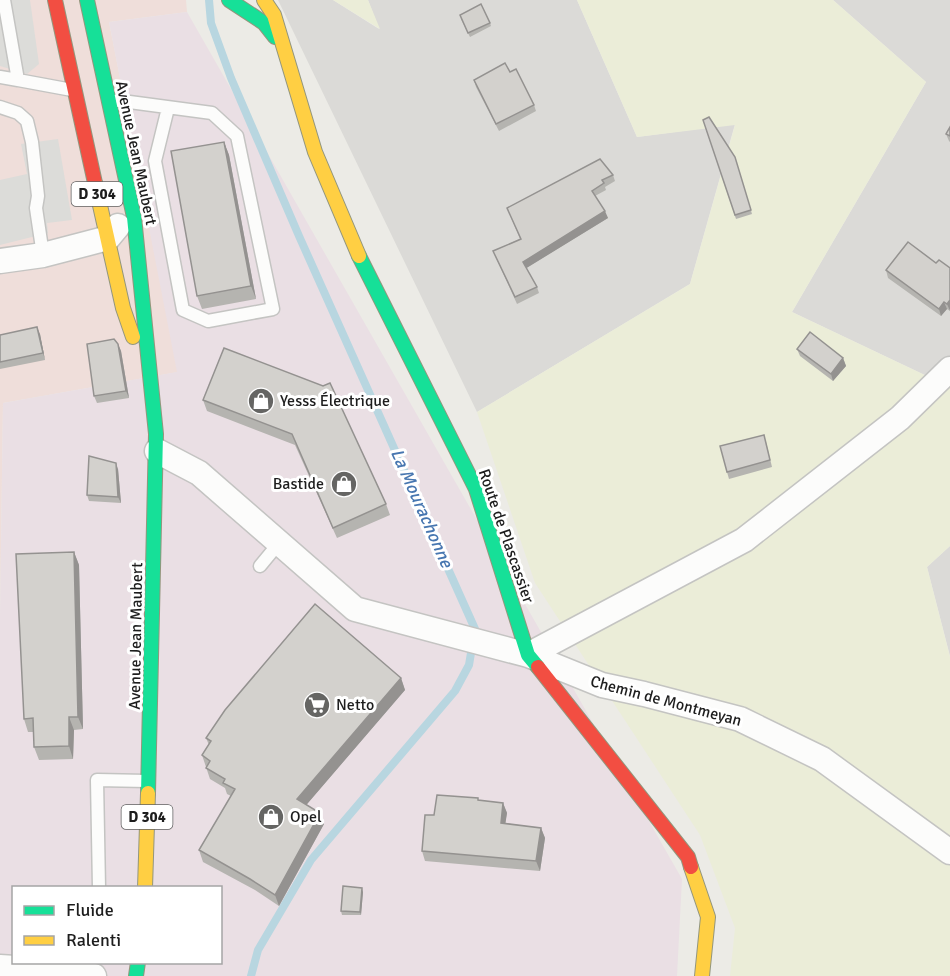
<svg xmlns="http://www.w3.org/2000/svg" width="950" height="976" font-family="Signika,sans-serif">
<rect width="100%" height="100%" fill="#ecebe6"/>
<path fill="#dbdad7" d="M 278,0 L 333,0 L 379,29 L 368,0 L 577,0 L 637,137 L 735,124 L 690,284 L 477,412 Z
M 833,0 L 950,0 L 950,387 L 792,312 L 926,82 Z
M 950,546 L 950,656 L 927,567 Z"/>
<path fill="#efdeda" d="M 0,0 L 186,0 L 187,12 L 109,22 L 178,372 L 3,403 L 0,617 Z"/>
<path fill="#eadfe4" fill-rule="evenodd" d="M 187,12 L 682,879 L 677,976 L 0,976 L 0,617 L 3,403 L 177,372 L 109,22 ZM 14,888 L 220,888 L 220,962 L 14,962 Z"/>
<path fill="#ebedd8" d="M 333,0 L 368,0 L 380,29 Z
M 577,0 L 833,0 L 926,82 L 792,312 L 950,387 L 950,546 L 927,567 L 950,657 L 950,976 L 730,976 L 735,928 L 700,835 L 535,583 L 477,412 L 690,284 L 735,125 L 637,137 Z"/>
<path fill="#dcdcd9" d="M 0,0 L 30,0 L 39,64 L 27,74 L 0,66 Z
M 58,139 L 72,220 L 47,223 L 48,233 L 0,245 L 0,180 L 27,174 L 21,144 Z"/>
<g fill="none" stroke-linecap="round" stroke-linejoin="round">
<path stroke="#b8d6e0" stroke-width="8" d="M 209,0 L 211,23 L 231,78 L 299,236 L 475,629 L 469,665 L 455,691 L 311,860 L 258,950 L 251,976"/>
<g stroke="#c4c4c2" stroke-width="15">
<path id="lane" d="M 4,0 L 18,80 L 72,90
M 0,77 L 18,80
M 109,101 L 122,101 L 212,113 L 237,136 L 273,309 L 208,321 L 183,310 L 155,161 L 168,108
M 0,107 L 18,113 L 27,121 L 32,142 L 38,196 L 36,208 L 43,255
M 260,566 L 279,543
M 99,888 L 97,780 L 147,781"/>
</g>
<g stroke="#c4c4c2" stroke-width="27">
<path id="street" d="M 0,261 L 43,255 L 108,238 L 118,226
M 157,451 L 199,473 L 355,609 L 528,655 L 602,685 L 644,694 L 740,719 L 822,759 L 950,852
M 528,655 L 744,540 L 900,418 L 950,369
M 0,967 L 75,972 L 94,976"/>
</g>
<g stroke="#93967d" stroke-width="16">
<path id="fast" d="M 87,0 L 134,217 L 156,434 L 148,793
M 229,0 L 264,23 L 275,37
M 359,256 L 476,489 L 528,655 L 538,667
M 136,976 L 138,962"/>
</g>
<g stroke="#93967d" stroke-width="16">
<path id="slow" d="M 264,0 L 274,15 L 315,152 L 359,256
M 95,183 L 123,308 L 133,337
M 691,867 L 708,917 L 702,976
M 145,888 L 148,793"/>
</g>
<g stroke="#93967d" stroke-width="16">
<path id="jam" d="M 55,0 L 95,183
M 538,667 L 688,857 L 691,867"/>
</g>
<use href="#lane" stroke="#fcfcfb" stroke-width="12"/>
<use href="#street" stroke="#fcfcfb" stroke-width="24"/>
<use href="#fast" stroke="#16e098" stroke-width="14"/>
<use href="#slow" stroke="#ffcf43" stroke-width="14"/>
<use href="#jam" stroke="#f24e42" stroke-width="14"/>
</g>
<path fill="#b5b4b0" d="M 461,19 L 490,23 L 491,26 L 470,37 Z
M 510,72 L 534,105 L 536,111 L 499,131 L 476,87 L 474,80 Z
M 703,120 L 735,157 L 752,214 L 736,219 Z
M 950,127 L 950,142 L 949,141 L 946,134 Z
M 224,142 L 229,155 L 256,299 L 202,309 L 197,296 Z
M 613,175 L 615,181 L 605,187 L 606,190 L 595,196 L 608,218 L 526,268 L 537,287 L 539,293 L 517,304 L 493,251 L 520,239 L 507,208 Z
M 936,263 L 950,311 L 947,309 L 941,316 L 888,278 L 886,270 Z
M 40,334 L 45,360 L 0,369 L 0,335 Z
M 118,344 L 121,351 L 129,398 L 97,403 L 94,396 Z
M 224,348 L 386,504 L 390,515 L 337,538 L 295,445 L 207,411 L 203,400 Z
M 797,349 L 843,358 L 846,366 L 833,381 L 800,356 Z
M 766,442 L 772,467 L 729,479 L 727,472 Z
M 118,469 L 121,503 L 89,501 L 87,495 Z
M 74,552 L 79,565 L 83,729 L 74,730 L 73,759 L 39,760 L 34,747 L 34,732 L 28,732 L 24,719 Z
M 401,678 L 405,690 L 306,805 L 320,813 L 324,824 L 279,906 L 255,890 L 203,862 L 199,850 L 231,796 L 227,794 L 225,788 L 210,779 L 202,755 L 209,745 L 206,738 Z
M 479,800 L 503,803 L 507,813 L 505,823 L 541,828 L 545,838 L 540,871 L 425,861 L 422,851 L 434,815 Z
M 363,892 L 361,915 L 342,915 L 341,911 Z"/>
<path fill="#949290" d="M 224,142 L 229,155 L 256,299 L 251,286 Z
M 605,211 L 608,218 L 525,269 L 523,262 Z
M 950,300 L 950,311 L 947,304 Z
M 944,302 L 947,309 L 941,316 L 939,309 Z
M 37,327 L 40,334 L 45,360 L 43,353 Z
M 118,344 L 121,351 L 129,398 L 126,391 Z
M 843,358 L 846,366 L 833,381 L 831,374 Z
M 116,463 L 118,469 L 121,503 L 118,497 Z
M 74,552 L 79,565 L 83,729 L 78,717 Z
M 401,678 L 405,690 L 302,810 L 297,799 Z
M 69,717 L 74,730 L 73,759 L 69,746 Z
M 503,803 L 507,813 L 504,833 L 501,823 Z
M 320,813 L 324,824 L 279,906 L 275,895 Z
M 541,828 L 545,838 L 540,871 L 536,861 Z
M 362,888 L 363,892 L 361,915 L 360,912 Z"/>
<path fill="#d3d1cd" stroke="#949290" stroke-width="1.5" d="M 481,4 L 490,23 L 468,33 L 460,15 Z
M 505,63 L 510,72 L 516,69 L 534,105 L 496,124 L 474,80 Z
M 709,117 L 735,157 L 751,210 L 735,215 L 703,120 Z
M 950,127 L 950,136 L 946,134 Z
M 224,142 L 251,286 L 197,296 L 171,151 Z
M 600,159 L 613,175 L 602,180 L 604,183 L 592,191 L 605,211 L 523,262 L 537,287 L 515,297 L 493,251 L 521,239 L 507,208 Z
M 908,242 L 936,263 L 939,260 L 950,268 L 950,300 L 947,304 L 944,302 L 939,309 L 886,270 Z
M 37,327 L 43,353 L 0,362 L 0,335 Z
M 810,332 L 843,358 L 831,374 L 797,349 Z
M 114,339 L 118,344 L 126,391 L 94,396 L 87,344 Z
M 224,348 L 323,386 L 330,383 L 386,504 L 333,528 L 292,434 L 203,400 Z
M 764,435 L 770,460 L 727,472 L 720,446 Z
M 89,456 L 116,463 L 118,497 L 87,495 Z
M 74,552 L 78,717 L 69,717 L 69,746 L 34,747 L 33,718 L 24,719 L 16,554 Z
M 315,604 L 401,678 L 297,799 L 320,813 L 275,895 L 250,879 L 199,850 L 235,789 L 223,783 L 225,779 L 206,768 L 210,761 L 202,755 L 211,741 L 206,738 L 225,710 Z
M 437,795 L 478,798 L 478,800 L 503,803 L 501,823 L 541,828 L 536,861 L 422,851 L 425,815 L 434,815 Z
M 343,886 L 362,888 L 360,912 L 341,911 Z"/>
<defs>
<g id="shop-disc" transform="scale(1.35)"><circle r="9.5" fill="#656563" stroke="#fff"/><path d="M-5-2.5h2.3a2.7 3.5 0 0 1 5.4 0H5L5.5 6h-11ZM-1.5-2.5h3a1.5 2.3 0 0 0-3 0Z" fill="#fff"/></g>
<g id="supermarket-disc" transform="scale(1.35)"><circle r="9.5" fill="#656563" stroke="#fff"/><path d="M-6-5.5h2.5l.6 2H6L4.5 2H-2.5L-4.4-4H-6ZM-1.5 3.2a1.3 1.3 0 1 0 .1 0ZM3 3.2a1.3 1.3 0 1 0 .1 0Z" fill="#fff"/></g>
</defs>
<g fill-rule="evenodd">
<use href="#shop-disc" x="261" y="401"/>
<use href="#shop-disc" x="344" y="484"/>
<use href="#supermarket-disc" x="317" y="705"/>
<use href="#shop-disc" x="271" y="817"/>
</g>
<g text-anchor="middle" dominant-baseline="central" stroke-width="6" stroke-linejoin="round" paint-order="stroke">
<g fill="#fff" stroke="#616161" stroke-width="1.5">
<rect x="71.5" y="182" width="51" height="24" rx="4.5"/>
<rect x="121.5" y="805" width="51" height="24" rx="4.5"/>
</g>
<g font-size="15" font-weight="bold" fill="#1d1d1d">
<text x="97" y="194">D 304</text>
<text x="147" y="817">D 304</text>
</g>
<g font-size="16" fill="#1d1d1d" stroke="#fff">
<text transform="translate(136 153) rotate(78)">Avenue Jean Maubert</text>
<text transform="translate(506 536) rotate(71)">Route de Plascassier</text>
<text transform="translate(136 636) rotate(-89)">Avenue Jean Maubert</text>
<text transform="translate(666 701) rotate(15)">Chemin de Montmeyan</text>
</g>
<g font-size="16" fill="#1d1d1d" stroke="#fff" text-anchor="start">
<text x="280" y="401">Yesss Électrique</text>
<text x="324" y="484" text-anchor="end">Bastide</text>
<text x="336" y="705">Netto</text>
<text x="290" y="817">Opel</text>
</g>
<g font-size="18" font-style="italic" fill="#4776b0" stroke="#fff">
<text transform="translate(422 508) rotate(66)">La Mourachonne</text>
</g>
</g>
<rect x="12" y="886" width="210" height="78" fill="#ffffff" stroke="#a5a5a5" stroke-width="1.5"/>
<rect x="24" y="906" width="30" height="9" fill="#16e098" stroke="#a5a5a5" stroke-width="1.5"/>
<text x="66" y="916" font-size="18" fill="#1d1d1d">Fluide</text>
<rect x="24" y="936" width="30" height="9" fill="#ffcf43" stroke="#a5a5a5" stroke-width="1.5"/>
<text x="66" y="946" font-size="18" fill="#1d1d1d">Ralenti</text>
</svg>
